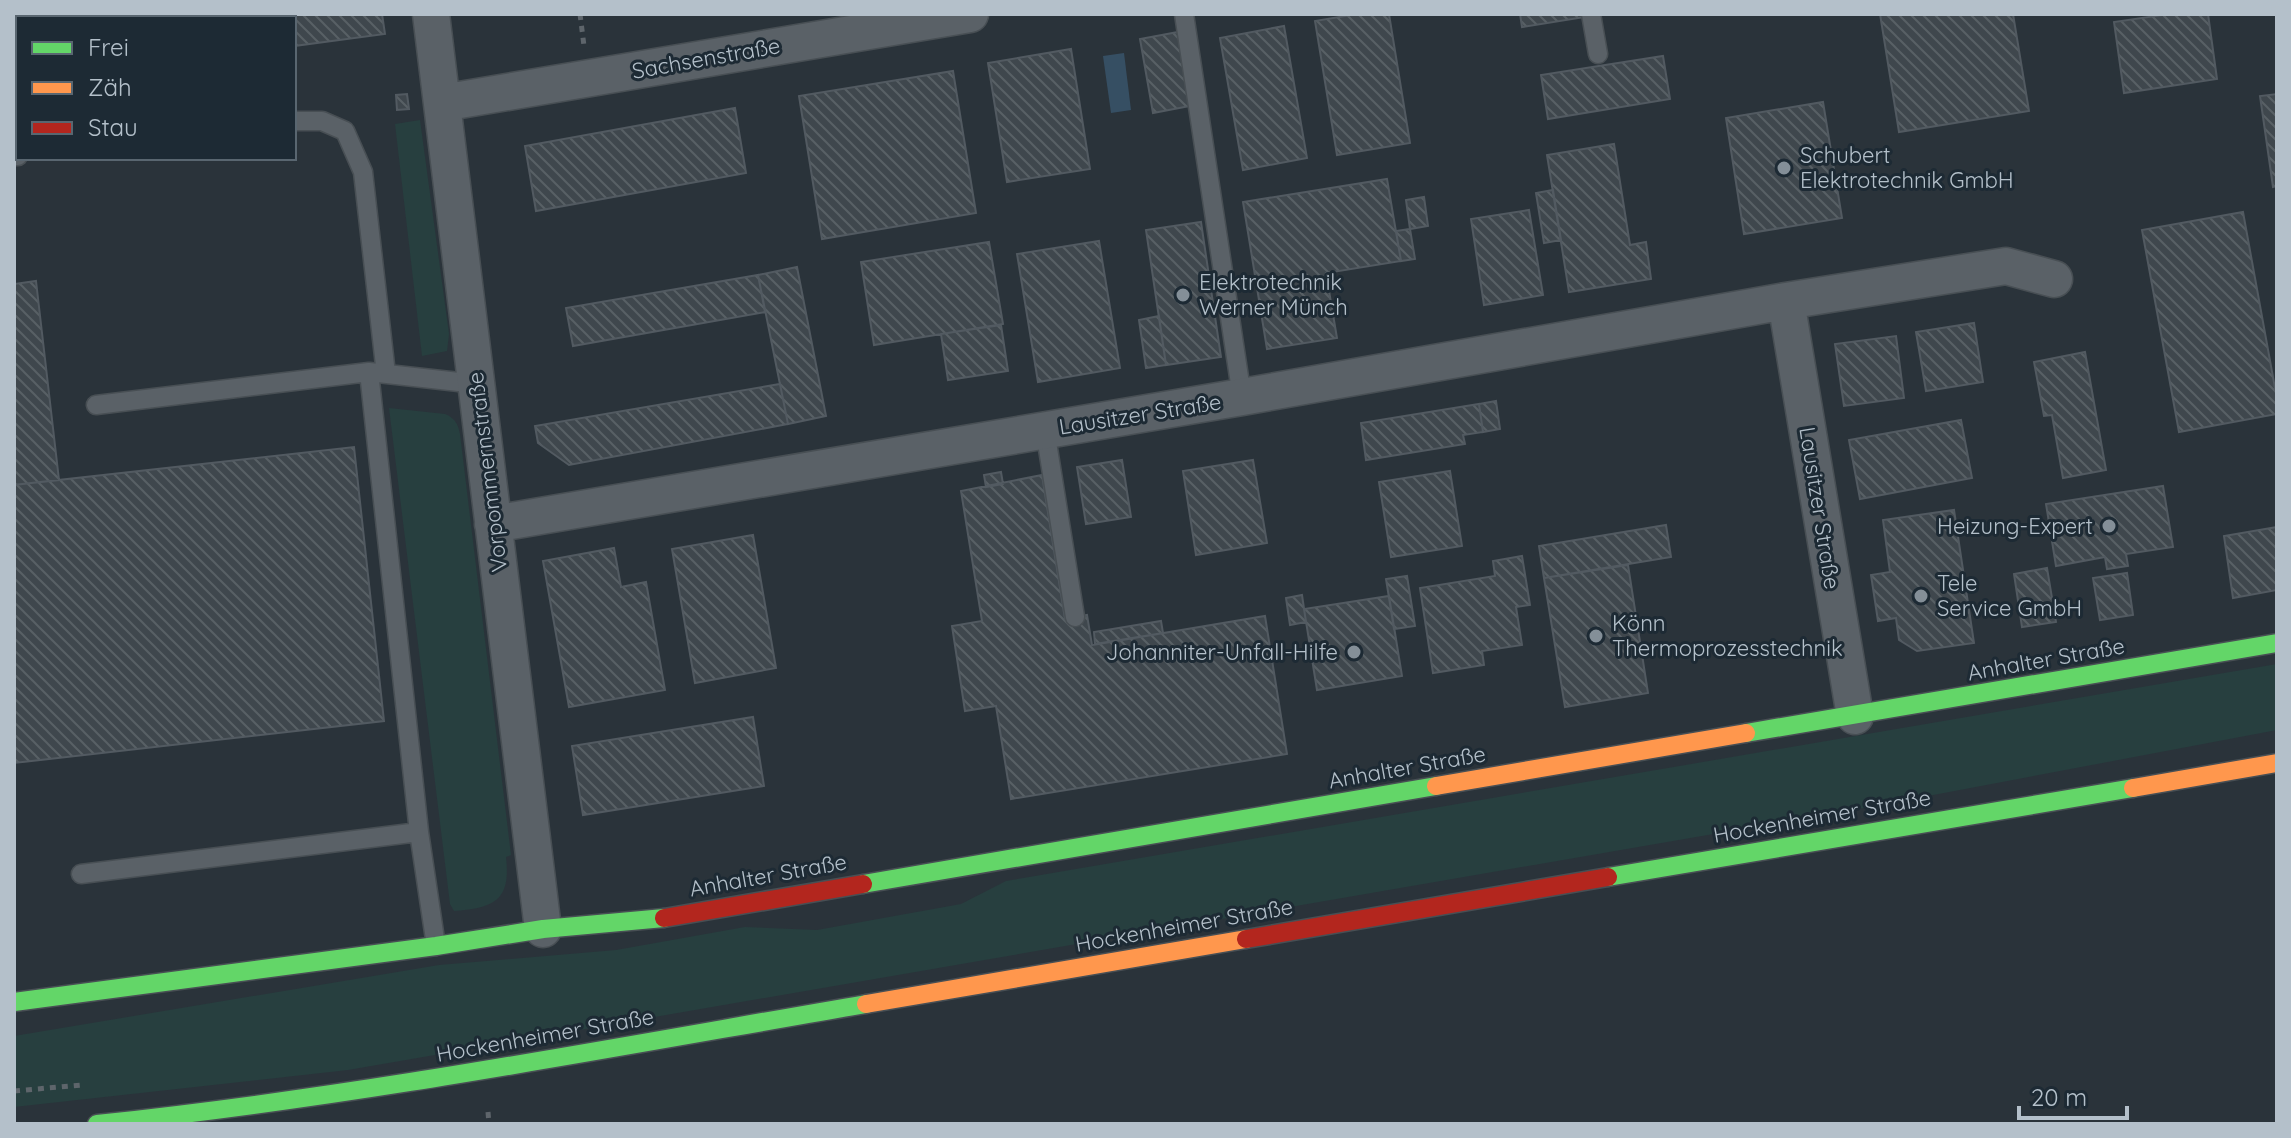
<svg xmlns="http://www.w3.org/2000/svg" width="2291" height="1138" font-family="Quicksand,sans-serif">
<defs>
<pattern id="building-back-hatch" width="6" height="6" patternUnits="userSpaceOnUse" patternTransform="scale(2)"><rect width="6" height="6" fill="#3f474d"/><path d="M-1 5l2 2M0 0l6 6M5-1l2 2" fill="none" stroke="#586065"/></pattern>
</defs>
<rect width="100%" height="100%" fill="#2a333a"/>
<path fill="#273f3f" d="M 420,120 L 449,334 L 447,351 L 422,356 L 395,124 Z
M 389,408 L 445,414 C 455,418 458,424 460,434 L 511,855 L 506,857 C 511,900 495,908 454,911 L 450,904 Z
M 2277,664 L 2277,730 L 1875,806 L 348,1070 L 14,1107 L 14,1036 L 439,965 L 616,950 L 745,927 L 817,930 L 961,904 L 1006,881 Z"/>
<path fill="#364f63" d="M 1124,53 L 1131,110 L 1111,113 L 1103,56 Z"/>
<path fill="url(#building-back-hatch)" stroke="#525a61" stroke-width="2" d="M 14,14 L 87,14 L 87,18 L 18,18 L 18,68 L 14,68 Z
M 87,14 L 216,14 L 185,18 L 87,18 Z
M 216,14 L 382,14 L 385,34 L 294,46 L 294,18 L 185,18 Z
M 1357,14 L 1389,14 L 1410,143 L 1337,155 L 1315,21 Z
M 1520,14 L 1585,14 L 1585,17 L 1522,27 Z
M 1880,14 L 2013,14 L 2029,111 L 1899,132 Z
M 2169,14 L 2208,14 L 2217,79 L 2124,93 L 2114,22 Z
M 1284,26 L 1307,158 L 1243,170 L 1220,38 Z
M 1178,32 L 1190,106 L 1153,113 L 1140,39 Z
M 1071,49 L 1090,169 L 1007,182 L 988,63 Z
M 1663,56 L 1670,99 L 1548,119 L 1541,75 Z
M 953,71 L 976,213 L 822,239 L 799,96 Z
M 407,94 L 409,109 L 397,110 L 396,95 Z
M 2277,94 L 2277,186 L 2273,187 L 2260,96 Z
M 1823,102 L 1842,218 L 1744,234 L 1726,118 Z
M 735,108 L 746,173 L 536,211 L 525,146 Z
M 1614,144 L 1630,245 L 1646,242 L 1651,279 L 1569,292 L 1547,155 Z
M 1387,179 L 1401,261 L 1326,273 L 1337,338 L 1267,349 L 1243,202 Z
M 1553,190 L 1561,240 L 1544,243 L 1536,193 Z
M 1424,197 L 1428,226 L 1410,229 L 1406,200 Z
M 1529,210 L 1543,295 L 1484,305 L 1471,219 Z
M 2243,212 L 2277,399 L 2277,414 L 2179,432 L 2142,230 Z
M 1201,222 L 1221,357 L 1166,365 L 1146,230 Z
M 1410,229 L 1415,259 L 1401,261 L 1396,231 Z
M 1099,241 L 1120,368 L 1038,382 L 1017,254 Z
M 989,242 L 1003,324 L 874,345 L 861,262 Z
M 797,267 L 826,416 L 788,424 L 758,275 Z
M 758,275 L 765,312 L 573,346 L 566,308 Z
M 36,281 L 59,480 L 14,485 L 14,284 Z
M 1159,316 L 1166,365 L 1146,368 L 1139,320 Z
M 1974,323 L 1983,382 L 1926,391 L 1916,332 Z
M 1001,325 L 1008,371 L 948,380 L 941,334 Z
M 1896,336 L 1904,398 L 1844,406 L 1835,344 Z
M 2085,352 L 2106,470 L 2063,478 L 2052,415 L 2044,416 L 2034,362 Z
M 780,384 L 788,424 L 569,465 L 538,443 L 535,426 Z
M 1496,401 L 1500,429 L 1483,432 L 1479,404 Z
M 1479,404 L 1483,432 L 1463,435 L 1465,444 L 1366,460 L 1361,423 Z
M 1961,420 L 1972,478 L 1860,499 L 1849,440 Z
M 354,447 L 384,721 L 14,763 L 14,485 Z
M 1122,460 L 1131,517 L 1086,524 L 1077,467 Z
M 1253,460 L 1267,543 L 1196,555 L 1183,471 Z
M 1450,471 L 1462,546 L 1391,557 L 1379,482 Z
M 1001,472 L 1003,484 L 986,487 L 984,475 Z
M 1042,475 L 1065,619 L 1087,615 L 1092,645 L 1265,616 L 1287,754 L 1011,799 L 996,706 L 965,711 L 952,626 L 982,621 L 961,491 Z
M 2163,486 L 2173,547 L 2126,554 L 2128,566 L 2107,569 L 2105,557 L 2056,566 L 2046,504 Z
M 1954,510 L 1974,643 L 1917,651 L 1899,640 L 1896,618 L 1878,621 L 1871,575 L 1890,572 L 1883,520 Z
M 1666,525 L 1671,557 L 1544,578 L 1539,546 Z
M 2277,527 L 2277,590 L 2233,598 L 2224,536 Z
M 753,535 L 776,668 L 695,683 L 672,549 Z
M 614,548 L 621,587 L 646,582 L 665,690 L 569,707 L 543,561 Z
M 1522,556 L 1530,605 L 1516,607 L 1522,645 L 1482,651 L 1484,665 L 1433,673 L 1420,588 L 1495,576 L 1493,561 Z
M 1628,565 L 1648,693 L 1565,707 L 1544,578 Z
M 2047,568 L 2056,622 L 2022,627 L 2014,574 Z
M 2127,573 L 2133,615 L 2100,620 L 2093,578 Z
M 1407,576 L 1415,626 L 1394,629 L 1386,579 Z
M 1302,595 L 1306,622 L 1290,625 L 1286,598 Z
M 1389,596 L 1402,676 L 1317,690 L 1304,609 Z
M 1161,621 L 1163,633 L 1095,644 L 1094,632 Z
M 753,717 L 764,786 L 583,815 L 572,746 Z"/>
<g fill="none" stroke-linecap="round" stroke-linejoin="round">
<g stroke="#484f54" stroke-width="21">
<path id="lane" d="M 1184,14 L 1242,397
M 1591,14 L 1598,54
M 294,121 L 322,121 L 345,131 L 363,172 L 386,374
M 14,156 L 18,156
M 369,372 L 419,832
M 96,405 L 369,372 L 477,384
M 1045,430 L 1075,617
M 81,874 L 419,832 L 436,946"/>
</g>
<g stroke="#484f54" stroke-width="39">
<path id="street" d="M 431,14 L 543,929
M 442,103 L 970,14
M 1786,301 L 2006,266 L 2054,279
M 493,524 L 1242,397 L 1786,301 L 1855,716"/>
</g>
<g stroke="#484f54" stroke-width="21">
<path id="fast" d="M 1746,733 L 2277,643
M 1608,877 L 2133,788
M 863,884 L 1436,786
M 14,1002 L 436,946 L 543,929 L 664,918
M 97,1124 C 355,1097 610,1048 866,1004"/>
</g>
<g stroke="#484f54" stroke-width="21">
<path id="slow" d="M 1436,786 L 1746,733
M 2133,788 L 2277,763
M 866,1004 L 1246,939"/>
</g>
<g stroke="#484f54" stroke-width="21">
<path id="jam" d="M 664,918 L 863,884
M 1246,939 L 1608,877"/>
</g>
<path stroke="#5e656b" stroke-width="5" stroke-dasharray="6 6" stroke-linecap="butt" d="M 580,14 L 584,46
M 14,1091 L 82,1085
M 488,1112 L 489,1124"/>
<use href="#lane" stroke="#5a6167" stroke-width="18"/>
<use href="#street" stroke="#5a6167" stroke-width="36"/>
<use href="#fast" stroke="#63d668" stroke-width="18"/>
<use href="#slow" stroke="#ff974d" stroke-width="18"/>
<use href="#jam" stroke="#b3261e" stroke-width="18"/>
</g>
<g fill="#848f98" stroke="#1d2a34" stroke-width="3">
<circle cx="1784" cy="168" r="8"/>
<circle cx="1183" cy="295" r="8"/>
<circle cx="2109" cy="526" r="8"/>
<circle cx="1921" cy="596" r="8"/>
<circle cx="1596" cy="636" r="8"/>
<circle cx="1354" cy="652" r="8"/>
</g>
<g text-anchor="middle" dominant-baseline="central" stroke-width="6" stroke-linejoin="round" paint-order="stroke">
<g font-size="22" fill="#b4c0ca" stroke="#1d2a34">
<text transform="translate(706 58) rotate(-10)">Sachsenstraße</text>
<text transform="translate(1140 414) rotate(-9)">Lausitzer Straße</text>
<text transform="translate(487 472) rotate(-97)">Vorpommernstraße</text>
<text transform="translate(1820 508) rotate(81)">Lausitzer Straße</text>
<text transform="translate(2046 659) rotate(-10)">Anhalter Straße</text>
<text transform="translate(1407 767) rotate(-10)">Anhalter Straße</text>
<text transform="translate(1822 816) rotate(-10)">Hockenheimer Straße</text>
<text transform="translate(768 875) rotate(-10)">Anhalter Straße</text>
<text transform="translate(1184 925) rotate(-10)">Hockenheimer Straße</text>
<text transform="translate(545 1035) rotate(-10)">Hockenheimer Straße</text>
</g>
<g font-size="22" fill="#b4c0ca" stroke="#1d2a34" text-anchor="start">
<text x="1800" y="155">Schubert<tspan x="1800" dy="25">Elektrotechnik GmbH</tspan></text>
<text x="1199" y="282">Elektrotechnik<tspan x="1199" dy="25">Werner Münch</tspan></text>
<text x="2093" y="526" text-anchor="end">Heizung-Expert</text>
<text x="1937" y="583">Tele<tspan x="1937" dy="25">Service GmbH</tspan></text>
<text x="1612" y="623">Könn<tspan x="1612" dy="25">Thermoprozesstechnik</tspan></text>
<text x="1338" y="652" text-anchor="end">Johanniter-Unfall-Hilfe</text>
</g>
</g>
<rect width="2291" height="1138" fill="none" stroke="#b4c0ca" stroke-width="32"/>
<rect x="16" y="16" width="280" height="144" fill="#1d2a34" stroke="#596670" stroke-width="2"/>
<rect x="32" y="42" width="40" height="12" fill="#63d668" stroke="#596670" stroke-width="2"/>
<text x="88" y="56" font-size="24" fill="#b4c0ca">Frei</text>
<rect x="32" y="82" width="40" height="12" fill="#ff974d" stroke="#596670" stroke-width="2"/>
<text x="88" y="96" font-size="24" fill="#b4c0ca">Zäh</text>
<rect x="32" y="122" width="40" height="12" fill="#b3261e" stroke="#596670" stroke-width="2"/>
<text x="88" y="136" font-size="24" fill="#b4c0ca">Stau</text>
<path d="M2019 1106v12h108v-12" fill="none" stroke="#b4c0ca" stroke-width="4"/>
<text x="2031" y="1106" font-size="24" fill="#b4c0ca" stroke="#1d2a34" stroke-width="6" paint-order="stroke">20 m</text>
</svg>
